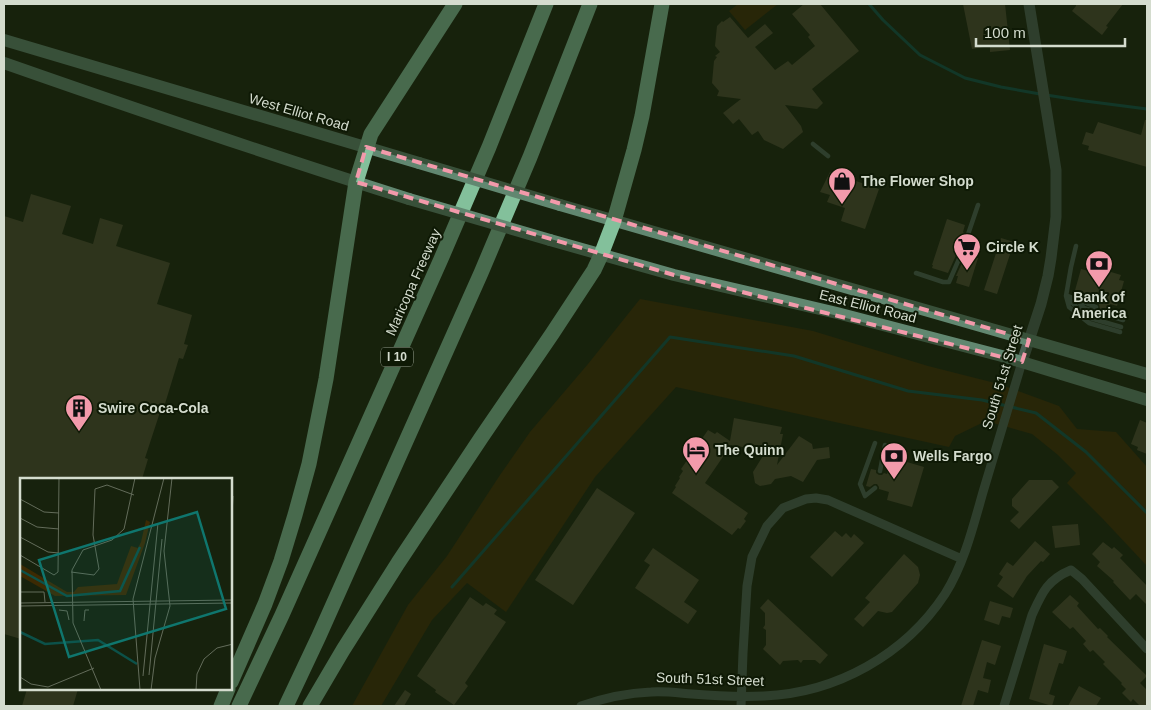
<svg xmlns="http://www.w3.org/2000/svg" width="1151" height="710" font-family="Helvetica,sans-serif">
<rect width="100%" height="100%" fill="#17220d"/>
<path fill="#3c2a03" d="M 738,4 L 778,4 L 745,30 L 729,11 Z
M 640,299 L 813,331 L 928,366 L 999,384 L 1059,406 L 1077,429 L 1116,432 L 1147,467 L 1147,566 L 1102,518 L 1067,483 L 1076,473 L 1058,455 L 1032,434 L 986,421 L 955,436 L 949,447 L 676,387 L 595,477 L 506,612 L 467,583 L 432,620 L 381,706 L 352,706 L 408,605 L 447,556 L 500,475 L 530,432 L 588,364 Z"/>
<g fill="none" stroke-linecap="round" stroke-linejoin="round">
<path stroke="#0c5149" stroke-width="3" d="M 869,4 L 883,20 L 920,55 L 965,78 L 1001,87 L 1040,94
M 1046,95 L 1085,101 L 1147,109
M 452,587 L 670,337 L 794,356 L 908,391 L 982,400 L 1036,413 L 1086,452 L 1147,513"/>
</g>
<path fill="#4a492f" d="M 804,4 L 820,4 L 859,51 L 812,89 L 823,103 L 817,109 L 785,105 L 801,126 L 803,132 L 783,149 L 764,140 L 758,131 L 752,135 L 739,119 L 733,124 L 723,113 L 741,99 L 717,96 L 719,91 L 712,83 L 714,61 L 717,57 L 715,56 L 720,52 L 715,46 L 717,26 L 722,21 L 723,22 L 730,17 L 748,38 L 765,24 L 773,33 L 755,47 L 775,70 L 788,61 L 792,65 L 815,46 L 808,37 L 810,35 L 792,14 Z
M 963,4 L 1005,4 L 1010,50 L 990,52 L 990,46 L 972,49 Z
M 1076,4 L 1123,4 L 1106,26 L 1108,27 L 1102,35 L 1072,11 L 1076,6 Z
M 1145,120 L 1147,120 L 1147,167 L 1088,150 L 1089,146 L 1082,144 L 1086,132 L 1093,134 L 1098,122 L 1141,135 Z
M 830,172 L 879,189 L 865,229 L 841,221 L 845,208 L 827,202 L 830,195 L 820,192 Z
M 31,194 L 71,206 L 62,234 L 93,244 L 100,218 L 123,225 L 116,246 L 170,263 L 157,304 L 192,315 L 184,344 L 188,345 L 183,359 L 179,358 L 164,407 L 162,406 L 145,458 L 148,459 L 142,479 L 21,479 L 21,639 L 4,634 L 4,216 L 23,222 Z
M 947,219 L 965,225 L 963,232 L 964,233 L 958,251 L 948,273 L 932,268 L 933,265 L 932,265 Z
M 1001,238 L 1014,242 L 997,294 L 984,290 Z
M 966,254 L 978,258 L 969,287 L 956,283 L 958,276 L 956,276 Z
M 1081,269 L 1099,274 L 1101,269 L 1121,275 L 1119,280 L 1124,281 L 1117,306 L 1110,304 L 1110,307 L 1107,308 L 1103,314 L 1104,318 L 1094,315 L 1097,314 L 1100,309 L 1099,304 L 1074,294 Z
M 734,418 L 782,427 L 780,434 L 783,434 L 777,465 L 799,436 L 812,444 L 813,449 L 829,447 L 830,458 L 817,460 L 803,482 L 791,476 L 775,479 L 771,484 L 760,486 L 755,483 L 753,472 L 766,451 L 731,445 L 705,483 L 748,513 L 744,519 L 746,521 L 740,529 L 738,528 L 732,535 L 672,493 L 676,487 L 675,486 L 680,478 L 679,477 L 683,471 L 681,469 L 708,430 L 715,434 L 717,432 L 730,441 Z
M 1140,420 L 1147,423 L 1147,454 L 1137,450 L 1138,447 L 1131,444 Z
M 900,460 L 924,467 L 912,507 L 887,500 L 889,492 L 879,489 L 879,487 L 877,484 L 874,484 L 870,487 L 866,486 L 871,469 L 876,470 L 876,473 L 879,475 L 882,475 L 884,473 L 887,474 L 891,461 L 899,464 Z
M 1029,480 L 1052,480 L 1059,487 L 1019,529 L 1010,521 L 1019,512 L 1012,506 L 1012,499 Z
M 597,488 L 635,513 L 573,605 L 535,580 Z
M 1078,524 L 1080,545 L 1055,548 L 1052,526 Z
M 835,531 L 842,537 L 846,533 L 851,538 L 854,534 L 864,543 L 832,577 L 810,557 Z
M 1035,541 L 1050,554 L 1043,562 L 1041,561 L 1027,576 L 1013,598 L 997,586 L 1003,577 L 999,574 L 1007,562 L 1013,566 Z
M 1103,542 L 1112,549 L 1114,547 L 1123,555 L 1120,558 L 1147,586 L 1147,605 L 1136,594 L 1130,600 L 1113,582 L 1114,581 L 1097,566 L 1100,562 L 1092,554 Z
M 653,548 L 699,580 L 684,602 L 697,611 L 688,624 L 635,588 L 650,565 L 644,561 Z
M 904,554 L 918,567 L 920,575 L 918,583 L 892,612 L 887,613 L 878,611 L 863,627 L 854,619 L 870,602 L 865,598 Z
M 1070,595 L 1079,603 L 1077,606 L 1098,629 L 1100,628 L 1108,636 L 1107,637 L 1147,676 L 1140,683 L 1147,690 L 1147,706 L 1140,706 L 1133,699 L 1131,702 L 1122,693 L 1126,689 L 1121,684 L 1122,683 L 1103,664 L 1105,662 L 1093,650 L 1090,652 L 1083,644 L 1086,641 L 1073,627 L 1070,629 L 1052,612 Z
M 470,597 L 483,606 L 486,603 L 497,610 L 494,614 L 506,622 L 465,683 L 468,686 L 454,705 L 435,692 L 436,690 L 417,676 Z
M 768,599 L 828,655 L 820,664 L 815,660 L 803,660 L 801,663 L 798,660 L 783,661 L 780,665 L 763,649 L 766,645 L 766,630 L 763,628 L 765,625 L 765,613 L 760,608 Z
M 990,601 L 1013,608 L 1010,618 L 1002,616 L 999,625 L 984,620 Z
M 982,640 L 1001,646 L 995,665 L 987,662 L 983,678 L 991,680 L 988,693 L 978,690 L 973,706 L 961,706 Z
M 1044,644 L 1067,651 L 1063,664 L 1059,663 L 1049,694 L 1055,696 L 1052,706 L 1029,699 Z
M 1079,686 L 1101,698 L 1096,706 L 1068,706 Z
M 27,689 L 78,689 L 73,706 L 22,706 Z
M 405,690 L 411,694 L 404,706 L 394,706 Z"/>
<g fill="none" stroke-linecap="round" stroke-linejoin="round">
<path stroke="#4a6153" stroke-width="4.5" d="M 813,144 L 828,156
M 1076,246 L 1071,267 L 1066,296 L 1069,307 L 1089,323 L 1120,332
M 916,273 L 943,282 L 949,282 L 962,252 L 978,205
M 1068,296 L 1096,307
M 1068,299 L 1081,311 L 1090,318 L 1121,327
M 1078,301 L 1084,308 L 1094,311
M 1109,311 L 1124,315
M 1107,315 L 1123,320
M 880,471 L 885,445
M 875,488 L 865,496 L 860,484 L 875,443"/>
<path stroke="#4a6153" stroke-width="9" d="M 581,706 C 604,698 626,693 651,692 C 665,691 679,693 692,694 C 716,696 740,697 764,696 C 836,693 905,655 945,594 C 964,564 973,527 983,492 C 996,449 1009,405 1022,362
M 741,706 L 743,653 L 747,586 L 752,557 L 767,526 L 783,508 L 806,499 L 816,498 L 828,500 L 962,559
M 1004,706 L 1032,615 C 1042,593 1047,580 1071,570 L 1082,579 L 1147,649"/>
<path stroke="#4a6153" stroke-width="11" d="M 1022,362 L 1041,304 L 1048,276 L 1051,258 L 1056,217 L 1056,170 L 1053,151 L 1029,4"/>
<path stroke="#618770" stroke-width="12" d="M 4,40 L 419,163
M 4,63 C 138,110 273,156 409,199
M 560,205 L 1147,374
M 550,240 L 674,275 L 837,313 L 1002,356 L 1147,400"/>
<path stroke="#83c09b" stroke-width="15" d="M 231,682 L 265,604 L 281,561 L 295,515 L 309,464 L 326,379 L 356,182 L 371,134 L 455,4
M 221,706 L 228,689
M 239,706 L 282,615 L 441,259 L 489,147 L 546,4
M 286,706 L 319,636 L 481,273 L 530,157 L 590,4
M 310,706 L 343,650 L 398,563 L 481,438 L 552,334 L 594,270 L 601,255 L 614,221 L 634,150 L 642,116 L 662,4"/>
<path stroke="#618770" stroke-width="12" d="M 419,163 L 560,205
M 409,199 L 550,240"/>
</g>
<path d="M0 0H1151V710H0ZM 366,147 L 1029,340 L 1022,362 L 674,275 L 356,182 Z" fill="#17220d" fill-opacity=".55" fill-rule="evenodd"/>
<path fill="none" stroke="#f39aab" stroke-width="4" stroke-dasharray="10 6" stroke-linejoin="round" d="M 366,147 L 1029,340 L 1022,362 L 674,275 L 356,182 Z"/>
<defs>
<g id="shop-pin" transform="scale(1.4375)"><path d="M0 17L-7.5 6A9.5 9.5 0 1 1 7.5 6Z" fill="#f39aab" stroke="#0e1905"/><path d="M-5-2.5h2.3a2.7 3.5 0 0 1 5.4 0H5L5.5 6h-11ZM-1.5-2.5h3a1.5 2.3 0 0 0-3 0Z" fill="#111"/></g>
<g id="supermarket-pin" transform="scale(1.4375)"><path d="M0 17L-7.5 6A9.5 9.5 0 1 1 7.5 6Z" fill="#f39aab" stroke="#0e1905"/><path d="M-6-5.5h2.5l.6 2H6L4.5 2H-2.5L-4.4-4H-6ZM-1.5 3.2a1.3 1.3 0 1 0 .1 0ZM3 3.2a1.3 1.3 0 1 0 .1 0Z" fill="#111"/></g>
<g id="bank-pin" transform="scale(1.4375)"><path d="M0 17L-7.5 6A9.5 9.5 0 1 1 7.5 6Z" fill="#f39aab" stroke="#0e1905"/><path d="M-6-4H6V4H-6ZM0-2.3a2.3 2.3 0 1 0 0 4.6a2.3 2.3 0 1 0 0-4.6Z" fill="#111"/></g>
<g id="building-pin" transform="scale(1.4375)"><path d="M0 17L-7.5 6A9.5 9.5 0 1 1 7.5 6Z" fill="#f39aab" stroke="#0e1905"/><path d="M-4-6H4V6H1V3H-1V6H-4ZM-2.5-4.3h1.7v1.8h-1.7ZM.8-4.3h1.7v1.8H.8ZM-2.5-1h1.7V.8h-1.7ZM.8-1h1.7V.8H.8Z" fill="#111"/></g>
<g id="hotel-pin" transform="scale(1.4375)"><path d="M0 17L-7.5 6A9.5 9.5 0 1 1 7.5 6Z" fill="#f39aab" stroke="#0e1905"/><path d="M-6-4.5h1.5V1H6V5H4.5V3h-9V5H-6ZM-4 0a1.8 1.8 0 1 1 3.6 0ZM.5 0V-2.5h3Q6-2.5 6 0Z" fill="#111"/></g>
</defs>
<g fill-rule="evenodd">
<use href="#shop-pin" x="842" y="181"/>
<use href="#supermarket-pin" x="967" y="247"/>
<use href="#bank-pin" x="1099" y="264"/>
<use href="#building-pin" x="79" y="408"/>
<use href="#hotel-pin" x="696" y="450"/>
<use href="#bank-pin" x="894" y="456"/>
</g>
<g text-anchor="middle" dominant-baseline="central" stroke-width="4" stroke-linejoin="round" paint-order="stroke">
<rect fill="#0e1905" stroke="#99a292" stroke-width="1" x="381" y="347.5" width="32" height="19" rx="4"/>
<g font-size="12" font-weight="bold" fill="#d4dcce">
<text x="397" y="357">I 10</text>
</g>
<g font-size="14" fill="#d4dcce" stroke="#0e1905">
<text transform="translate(299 112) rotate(16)">West Elliot Road</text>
<text transform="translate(413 282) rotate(-66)">Maricopa Freeway</text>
<text transform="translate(868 306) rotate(14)">East Elliot Road</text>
<text transform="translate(1002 377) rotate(-73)">South 51st Street</text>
<text transform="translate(710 679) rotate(2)">South 51st Street</text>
</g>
<g font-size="14" font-weight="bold" fill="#d4dcce" stroke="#0e1905" text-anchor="start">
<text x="861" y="181">The Flower Shop</text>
<text x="986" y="247">Circle K</text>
<text x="1099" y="297" text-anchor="middle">Bank of<tspan x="1099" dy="16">America</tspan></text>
<text x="98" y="408">Swire Coca-Cola</text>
<text x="715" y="450">The Quinn</text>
<text x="913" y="456">Wells Fargo</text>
</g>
</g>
<g transform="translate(20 478)">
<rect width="212" height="212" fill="#17220d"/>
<path d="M 126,42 L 130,44 L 125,65 L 106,117 L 35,118 L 0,98 L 0,86 L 47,114 L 54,114 L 58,109 L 97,106 L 111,68 L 118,70 L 121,64 Z" fill="#3c2a03"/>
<path fill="none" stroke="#0c5149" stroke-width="2.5" d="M 0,92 L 47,118 L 100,113 L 120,69M 0,154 L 25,166 L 78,162 L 117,186"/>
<path fill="none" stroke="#636c5a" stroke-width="1" d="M 0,21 L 24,34 L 39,35M 212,37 L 213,18M 0,40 L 17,49 L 39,51M 0,59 L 28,74 L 39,75M 0,77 L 34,97 L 38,94 L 39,0M 51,94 L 74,97 L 79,91 L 73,57 L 75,11 L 87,7 L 114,17M 0,114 L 24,114 L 25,124M 0,125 L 213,122M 0,128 L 213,125M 39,132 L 47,133 L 49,142M 64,143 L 65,132 L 69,132M 129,197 L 142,61M 123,198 L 138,45M 0,199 L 11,206 L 28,209 L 74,190M 81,212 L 53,145 L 52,92 L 63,72 L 92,62 L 104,51 L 115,0M 120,212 L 113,121 L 144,0M 131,212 L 135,180 L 150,128 L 144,73 L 152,0M 176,212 L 177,196 L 184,181 L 197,170 L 213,166"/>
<path fill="#0f766e" fill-opacity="0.15" stroke="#0f766e" stroke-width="2.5" d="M 177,34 L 206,131 L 49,179 L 19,82 Z"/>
<rect width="212" height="212" fill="none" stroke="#d4dcce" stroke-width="2.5"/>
</g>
<rect width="1151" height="710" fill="none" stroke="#d4dcce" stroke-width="10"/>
<path d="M976 38v8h149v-8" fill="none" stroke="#d4dcce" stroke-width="2.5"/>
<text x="984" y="38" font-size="15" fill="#d4dcce" stroke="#0e1905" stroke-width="4" paint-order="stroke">100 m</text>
</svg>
